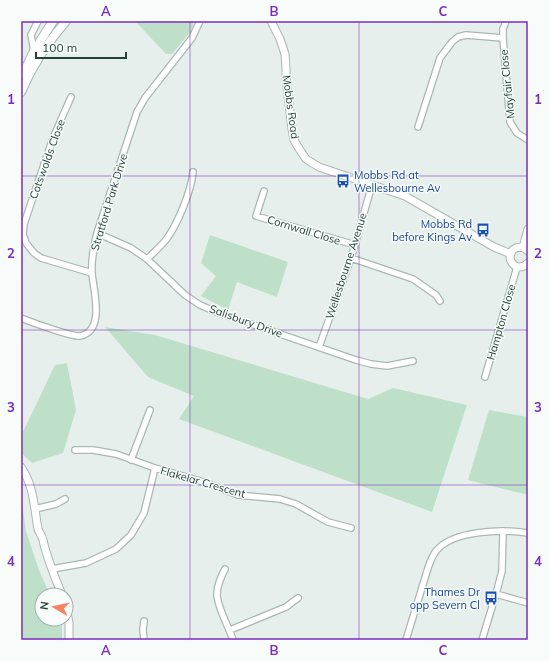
<svg xmlns="http://www.w3.org/2000/svg" width="549" height="661" font-family="Mulish,sans-serif">
<rect width="100%" height="100%" fill="#e6efeb"/>
<path fill="#bfe0c8" d="M 135,21 L 194,21 L 191,31 L 172,54 L 166,54 Z
M 210,235 L 288,262 L 277,297 L 237,282 L 228,310 L 201,296 L 216,276 L 201,263 Z
M 105,327 L 155,335 L 368,399 L 393,388 L 467,405 L 432,512 L 179,419 L 194,396 L 148,377 Z
M 67,363 L 76,410 L 63,453 L 32,463 L 21,453 L 21,436 L 55,365 Z
M 489,410 L 528,417 L 528,495 L 468,480 Z
M 21,496 L 26,531 L 39,570 L 50,595 L 42,595 L 42,619 L 60,619 L 62,624 L 62,640 L 21,640 Z"/>
<g fill="none" stroke-linecap="round" stroke-linejoin="round">
<g stroke="#a8b8b2" stroke-width="8">
<path id="minor" d="M 506,21 L 503,29 L 503,38 L 510,122 L 517,133 L 528,140
M 34,51 L 31,35 L 38,21
M 71,97 L 53,138 L 24,224 L 23,234 L 26,243 L 34,253 L 41,258 L 92,273
M 418,127 L 440,58 L 452,42 L 458,37 L 466,35 L 503,38
M 264,191 L 256,216 L 355,245
M 97,233 L 131,248 L 147,259 L 185,295 L 200,305 L 219,313 L 356,360 L 371,364 L 387,366 L 413,361
M 351,258 L 413,279 L 436,295 L 440,301
M 147,259 C 153,253 159,248 165,241 C 177,226 191,192 193,172
M 21,318 C 31,322 72,337 80,336 C 106,331 93,289 92,273 C 91,259 94,246 97,233 L 137,112 L 145,98 L 192,38 L 200,21
M 319,347 L 351,258 L 372,185
M 485,377 L 517,267
M 75,450 L 93,450 L 116,454 L 155,468 L 207,483 L 238,495 L 280,499 L 296,504 L 328,522 L 351,528
M 131,460 L 150,410
M 35,509 L 56,504 L 65,499
M 52,569 L 86,563 L 116,549 L 131,535 L 144,513 L 155,468
M 225,569 C 221,577 217,585 217,594 C 217,607 229,627 233,640
M 496,594 L 528,603
M 230,630 L 286,607 L 298,598
M 144,640 L 143,630 L 144,621
M 406,640 L 428,568 C 430,562 432,556 436,551 C 453,530 503,529 528,533
M 482,640 L 496,594 L 502,571 L 503,531"/>
</g>
<g stroke="#a8b8b2" stroke-width="9">
<path id="tertiary" d="M 271,21 L 280,39 L 285,54 L 286,68 L 286,78 L 292,129 L 294,140 L 298,147 L 306,159 L 319,167 L 405,196 L 494,247 L 511,254
M 523,248 L 528,229
M 528,251 C 525,248 521,246 516,248 C 502,254 515,276 528,263
M 21,467 C 34,486 34,507 38,529 C 39,532 42,536 43,540 C 47,559 55,577 62,595
M 66,607 L 69,623 L 69,640"/>
</g>
<g stroke="#a4bbb3" stroke-width="10">
<path id="secondary" d="M 23,74 L 34,51 L 53,21
M 21,92 C 32,66 48,42 66,21"/>
</g>
<use href="#minor" stroke="#fff" stroke-width="5.5"/>
<use href="#tertiary" stroke="#fff" stroke-width="7"/>
<use href="#secondary" stroke="#fff" stroke-width="8"/>
</g>
<path fill="none" stroke="#7b2cbf" stroke-width="1" stroke-opacity="0.55" d="M 190,21 L 190,640M 359,21 L 359,640M 21,176 L 528,176M 21,330 L 528,330M 21,485 L 528,485"/>
<defs>
<g id="bus-bare" transform="scale(1.08)"><path d="M-5-6H5V4H4V6H2V4H-2V6H-4V4H-5ZM-3.5-4V0h7V-4ZM-3.5 1.2v1.5H-2V1.2ZM2 1.2v1.5H3.5V1.2Z" fill="#1a4fb4" stroke="#f7fbf9" stroke-width="2.5" paint-order="stroke"/></g>
</defs>
<g fill-rule="evenodd">
<use href="#bus-bare" x="343" y="181"/>
<use href="#bus-bare" x="483" y="230"/>
<use href="#bus-bare" x="491" y="598"/>
</g>
<g text-anchor="middle" dominant-baseline="central" stroke-width="3" stroke-linejoin="round" paint-order="stroke">
<g font-size="11" fill="#24423a" stroke="#f7fbf9">
<text transform="translate(507 84) rotate(-96)">Mayfair Close</text>
<text transform="translate(291 107) rotate(82)">Mobbs Road</text>
<text transform="translate(47 159) rotate(-70)">Cotswolds Close</text>
<text transform="translate(109 202) rotate(-73)">Stratford Park Drive</text>
<text transform="translate(304 230) rotate(17)">Cornwall Close</text>
<text transform="translate(346 266) rotate(-72)">Wellesbourne Avenue</text>
<text transform="translate(246 321) rotate(20)">Salisbury Drive</text>
<text transform="translate(501 322) rotate(-74)">Hampton Close</text>
<text transform="translate(203 482) rotate(16)">Flakelar Crescent</text>
</g>
<g font-size="11" fill="#164399" stroke="#f7fbf9" text-anchor="end">
<text x="354" y="175" text-anchor="start">Mobbs Rd at<tspan x="354" dy="13">Wellesbourne Av</tspan></text>
<text x="472" y="224">Mobbs Rd<tspan x="472" dy="13">before Kings Av</tspan></text>
<text x="480" y="592">Thames Dr<tspan x="480" dy="13">opp Severn Cl</tspan></text>
</g>
</g>
<rect width="549" height="661" fill="none" stroke="#f7fbf9" stroke-width="44"/>
<g transform="translate(54 607) rotate(279)"><circle r="19" fill="#f7fbf9" stroke="#a3b1ad"/>
<path d="M0-3L7 15L0 10L-7 15Z" fill="#f4845f"/>
<text y="-6" font-size="11" font-weight="bold" text-anchor="middle" fill="#24423a">N</text>
</g>
<path d="M36 52v6h90v-6" fill="none" stroke="#24423a" stroke-width="2"/>
<text x="42" y="52" font-size="12" fill="#24423a" stroke="#f7fbf9" stroke-width="3" paint-order="stroke">100 m</text>
<rect x="22" y="22" width="505" height="617" fill="none" stroke="#7b2cbf" stroke-width="1.5"/>
<g font-size="13" text-anchor="middle" font-weight="bold" fill="#7b2cbf">
<text x="106" y="16">A</text>
<text x="274" y="16">B</text>
<text x="443" y="16">C</text>
<text x="11" y="104">1</text>
<text x="538" y="104">1</text>
<text x="11" y="258">2</text>
<text x="538" y="258">2</text>
<text x="11" y="412">3</text>
<text x="538" y="412">3</text>
<text x="11" y="566">4</text>
<text x="538" y="566">4</text>
<text x="106" y="655">A</text>
<text x="274" y="655">B</text>
<text x="443" y="655">C</text>
</g>
</svg>
